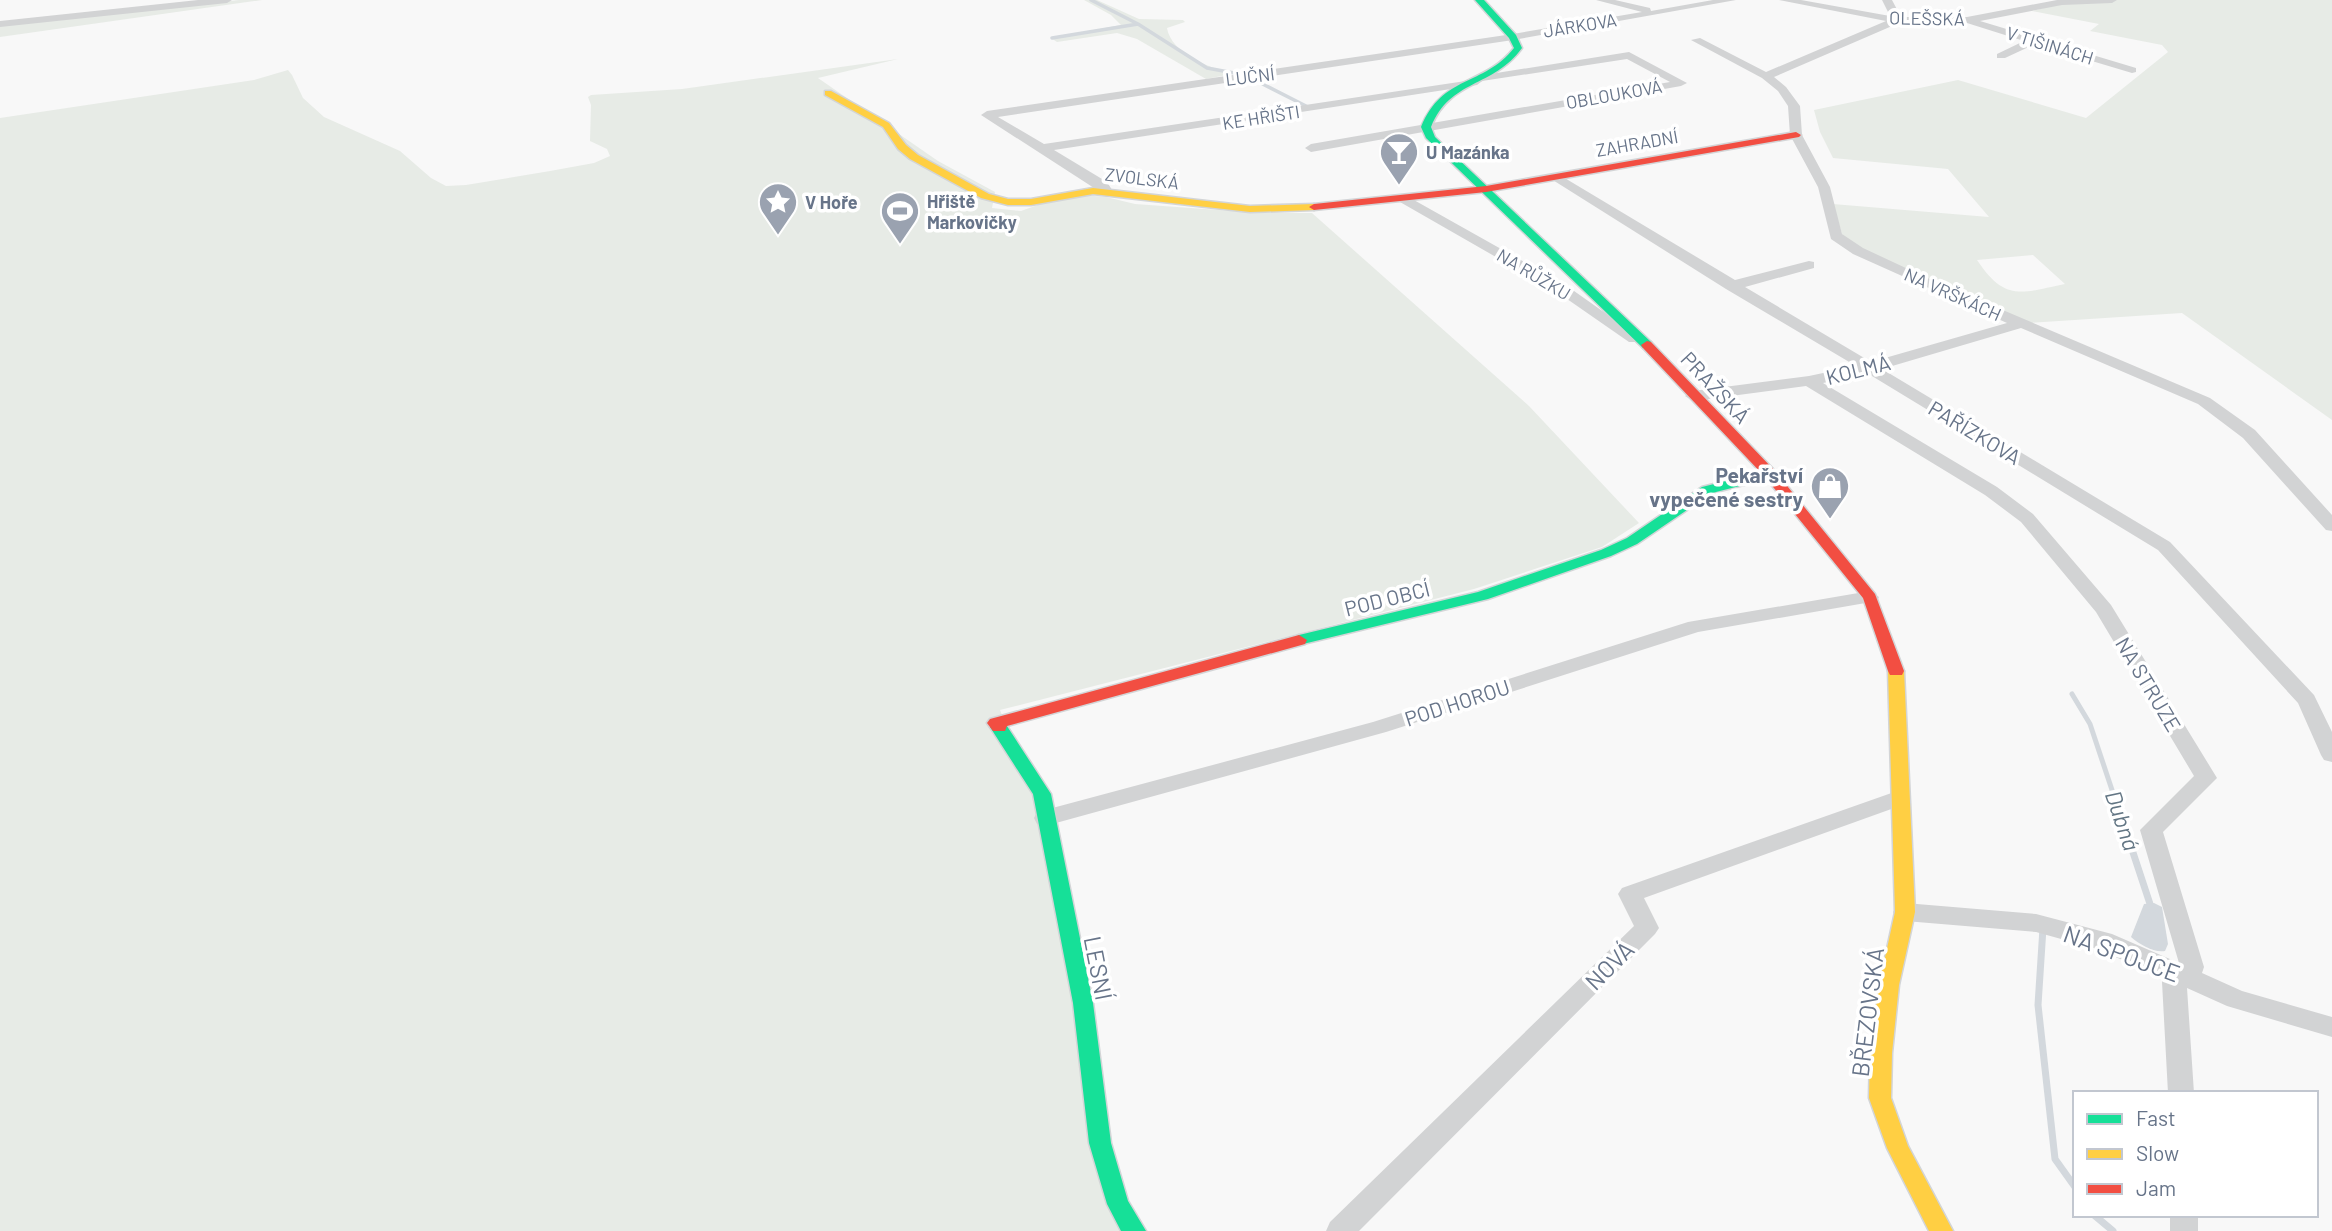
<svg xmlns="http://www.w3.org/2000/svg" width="2332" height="1231" font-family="Barlow,sans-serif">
<rect width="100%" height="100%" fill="#f8f8f8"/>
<path fill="#e7ebe6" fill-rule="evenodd" d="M 239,0 L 262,0 L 0,37 L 0,26 Z
M 1084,0 L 1097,0 L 1139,19 L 1183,20 L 1185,22 L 1167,28 C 1171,54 1214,71 1237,73 L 1206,79 L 1137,39 L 1117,33 L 1057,42 L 1051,38 L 1121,25 L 1111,15 Z
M 2116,0 L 2332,0 L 2332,420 L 2182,313 L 2030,323 L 1860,250 L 1842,234 L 1833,204 L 1989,217 L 1948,169 L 1833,158 L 1820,132 L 1814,110 L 1958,80 L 2086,118 L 2168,52 L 2162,45 L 2090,31 L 2099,24 L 2032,11 L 2064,3 ZM 2033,255 L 2065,284 C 2021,293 2005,302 1977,260 Z
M 898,59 L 818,78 L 938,161 L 995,192 L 992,208 L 1021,211 L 1046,202 L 1083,195 L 1106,197 L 1135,204 L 1261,213 L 1312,213 L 1529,406 L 1639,523 L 1602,547 L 1474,589 L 1000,710 L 1034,798 L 1120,1231 L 0,1231 L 0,118 L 254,80 L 288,70 L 292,75 L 303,98 L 324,117 L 400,151 L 431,178 L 446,186 L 466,185 L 550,171 L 594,163 L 610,156 L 607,149 L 590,141 L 591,105 L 588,97 L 591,95 L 682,89 Z"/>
<path fill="#d3d8dd" d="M 2154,903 L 2162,907 L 2168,944 L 2165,951 C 2154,953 2139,944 2131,937 L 2144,904 Z"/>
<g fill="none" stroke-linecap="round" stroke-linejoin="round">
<path stroke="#d3d8dd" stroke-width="3.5" d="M 1091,0 L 1138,24 L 1207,68 L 1245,75 L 1306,106
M 1052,38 L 1138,24"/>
<path stroke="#d3d8dd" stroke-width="5" d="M 2072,694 L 2090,724 L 2114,796"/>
<path stroke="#d3d8dd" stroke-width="7" d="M 2114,795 L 2152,910
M 2043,928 L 2038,1005 L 2055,1159 L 2075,1187
M 2094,1215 L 2113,1231"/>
<g stroke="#d3d5d7" stroke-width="3">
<path id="fast" d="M 1475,0 L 1484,0 L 1516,35 L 1522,48 C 1493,88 1450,79 1431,127 L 1435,137 L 1651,342 L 1651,348 L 1643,348 L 1426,138 L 1421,127 C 1443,74 1483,87 1514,48 L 1509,38 Z
M 1770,470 L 1777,474 L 1775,477 L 1712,493 L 1637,544 L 1611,556 L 1488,599 L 1299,645 L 1291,640 L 1299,635 L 1478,592 L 1601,550 L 1627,538 L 1702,487 Z
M 999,721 L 1005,723 L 1051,794 L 1093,1003 L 1111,1143 L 1128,1201 L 1146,1231 L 1121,1231 L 1107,1204 L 1089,1143 L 1073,1003 L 1033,794 L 990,727 L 993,723 Z"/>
</g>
<g stroke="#d3d5d7" stroke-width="3">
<path id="slow" d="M 825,91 L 831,91 L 889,123 L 906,145 L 918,155 L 989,194 L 1008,199 L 1031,199 L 1093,188 L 1250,206 L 1314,204 L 1319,207 L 1314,210 L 1250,212 L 1093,194 L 1031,205 L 1008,205 L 981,198 L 910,159 L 898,149 L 883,127 L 825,95 Z
M 1896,666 L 1904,671 L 1915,912 L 1899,985 L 1892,1053 L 1891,1098 L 1908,1146 L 1953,1231 L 1929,1231 L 1887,1148 L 1869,1098 L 1870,1053 L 1879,985 L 1895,912 L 1888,671 Z"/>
</g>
<g stroke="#d3d5d7" stroke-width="3">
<path id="jam" d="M 1796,132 L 1801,135 L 1799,137 L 1486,192 L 1314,210 L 1309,207 L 1314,204 L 1486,186 Z
M 1647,341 L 1651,342 L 1775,471 L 1875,594 L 1904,671 L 1902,675 L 1890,675 L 1888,671 L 1863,598 L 1765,477 L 1643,348 L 1641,345 Z
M 1299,635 L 1307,640 L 1305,644 L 1007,726 L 1005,731 L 993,731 L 987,723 L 990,719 Z"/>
</g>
<path fill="#d2d3d4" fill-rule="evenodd" d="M 198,0 L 232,0 L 227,3 L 0,27 L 0,21 Z
M 1596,0 L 1615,0 L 1650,8 L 1651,11 L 1713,0 L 1736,0 L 1513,40 L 998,117 L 1044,144 L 1479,79 L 1484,75 L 1629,52 L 1687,83 L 1681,86 L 1311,152 L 1305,148 L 1311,144 L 1670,82 L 1627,59 L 1482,81 L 1477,85 L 1054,150 L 1107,182 L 1114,193 L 1108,197 L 981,115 L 987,111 L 1513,34 L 1642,12 Z
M 1779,0 L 1801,0 L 1890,16 L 1882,0 L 1892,0 L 1901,17 L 1967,17 L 2057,0 L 2117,0 L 2112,3 L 2062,5 L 1980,21 L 2136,68 L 2136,72 L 2132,73 L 2035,44 L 2005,58 L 1997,58 L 1997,54 L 2024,41 L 1967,23 L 1899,23 L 1774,77 L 1786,87 L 1800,106 L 1802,135 L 1830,187 L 1842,234 L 1863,248 L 1925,277 L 2210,398 L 2255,430 L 2332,515 L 2332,531 L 2326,530 L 2243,438 L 2198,404 L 2021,328 L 1882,369 L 2170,542 L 2314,695 L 2332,732 L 2332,762 L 2324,760 L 2321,755 L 2298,703 L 2158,550 L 1867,373 L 1823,383 L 1997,487 L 2033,514 L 2111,605 L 2217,778 L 2163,832 L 2204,967 L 2202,973 L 2242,991 L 2332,1017 L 2332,1037 L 2227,1006 L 2187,988 L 2194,1093 L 2168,1093 L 2162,982 L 2164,978 L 2097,949 L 2036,932 L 1905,921 L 1897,918 L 1893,912 L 1897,906 L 1905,903 L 2036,914 L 2112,934 L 2179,963 L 2140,830 L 2194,776 L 2096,612 L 2021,522 L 1985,495 L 1806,386 L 1693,401 L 1685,396 L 1693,391 L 1809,376 L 1856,366 L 1726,289 L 1548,177 L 1550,174 L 1558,174 L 1735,280 L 1809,261 L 1814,262 L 1814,268 L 1745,287 L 1871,362 L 2007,323 L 1853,254 L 1831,239 L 1818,187 L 1790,135 L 1788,106 L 1778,91 L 1762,78 L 1691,40 L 1700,38 L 1766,72 L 1886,21 Z
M 1405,195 L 1567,286 L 1642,339 L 1639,342 L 1629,342 L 1557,292 L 1400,202 L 1400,196 Z
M 1870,591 L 1879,597 L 1877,601 L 1698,632 L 1386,732 L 1045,826 L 1037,824 L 1034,818 L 1037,812 L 1045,810 L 1373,722 L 1688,622 Z
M 1900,790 L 1908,793 L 1911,798 L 1908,803 L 1644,898 L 1659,928 L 1655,934 L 1359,1231 L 1326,1231 L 1330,1222 L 1634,926 L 1618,894 L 1622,888 Z
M 2170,1215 L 2198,1215 L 2198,1231 L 2170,1231 Z"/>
<use href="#fast" fill="#16e098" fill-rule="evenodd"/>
<use href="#slow" fill="#ffcf43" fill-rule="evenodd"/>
<use href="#jam" fill="#f24e42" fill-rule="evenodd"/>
</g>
<defs>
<g id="bar-pin" transform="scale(2.0125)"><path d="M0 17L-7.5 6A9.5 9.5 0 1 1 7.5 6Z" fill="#9aa2b0" stroke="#fff"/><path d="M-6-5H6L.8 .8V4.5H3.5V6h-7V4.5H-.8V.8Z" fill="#fff"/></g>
<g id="sight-pin" transform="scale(2.0125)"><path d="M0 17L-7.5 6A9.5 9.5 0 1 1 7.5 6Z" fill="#9aa2b0" stroke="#fff"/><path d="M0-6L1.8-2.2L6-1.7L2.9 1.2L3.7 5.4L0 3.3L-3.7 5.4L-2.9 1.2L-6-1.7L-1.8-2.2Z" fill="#fff"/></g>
<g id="stadium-pin" transform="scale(2.0125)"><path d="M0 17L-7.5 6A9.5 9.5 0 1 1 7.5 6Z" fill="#9aa2b0" stroke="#fff"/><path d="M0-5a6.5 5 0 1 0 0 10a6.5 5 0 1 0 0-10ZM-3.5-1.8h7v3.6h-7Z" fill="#fff"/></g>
<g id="shop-pin" transform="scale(2.0125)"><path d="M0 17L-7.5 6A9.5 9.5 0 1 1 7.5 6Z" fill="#9aa2b0" stroke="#fff"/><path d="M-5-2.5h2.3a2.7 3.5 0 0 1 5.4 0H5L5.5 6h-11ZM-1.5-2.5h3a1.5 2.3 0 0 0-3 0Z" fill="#fff"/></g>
</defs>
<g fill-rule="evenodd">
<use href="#bar-pin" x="1399" y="152"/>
<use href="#sight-pin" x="778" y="202"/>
<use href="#stadium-pin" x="900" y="211"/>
<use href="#shop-pin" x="1830" y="486"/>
</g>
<g text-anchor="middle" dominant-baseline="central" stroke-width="7" stroke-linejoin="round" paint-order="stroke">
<g font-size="18" fill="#677489" stroke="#fff">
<text transform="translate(1927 18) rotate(1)">OLEŠSKÁ</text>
<text transform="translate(1580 25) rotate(-9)">JÁRKOVA</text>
<text transform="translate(2050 45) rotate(17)">V TIŠINÁCH</text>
<text transform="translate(1250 76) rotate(-7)">LUČNÍ</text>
<text transform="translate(1614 94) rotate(-10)">OBLOUKOVÁ</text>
<text transform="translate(1261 117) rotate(-9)">KE HŘIŠTI</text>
<text transform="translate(1637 143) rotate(-10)">ZAHRADNÍ</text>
<text transform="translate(1142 178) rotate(7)">ZVOLSKÁ</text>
<text transform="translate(1534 274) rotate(31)">NA RŮŽKU</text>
<text transform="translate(1953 294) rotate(24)">NA VRŠKÁCH</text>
</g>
<g font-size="18" font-weight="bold" fill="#677489" stroke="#fff" text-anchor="start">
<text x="1426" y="152">U Mazánka</text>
<text x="927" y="201">Hřiště<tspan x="927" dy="21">Markovičky</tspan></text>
<text x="805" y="202">V Hoře</text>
</g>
<g font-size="21" fill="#677489" stroke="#fff">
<text transform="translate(1858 369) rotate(-14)">KOLMÁ</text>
<text transform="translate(1716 387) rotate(47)">PRAŽSKÁ</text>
<text transform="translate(1975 432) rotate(31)">PAŘÍZKOVA</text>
<text transform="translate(1387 598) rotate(-14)">POD OBCÍ</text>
<text transform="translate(2149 684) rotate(59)">NA STRUZE</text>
<text transform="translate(1457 702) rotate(-18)">POD HOROU</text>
</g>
<g font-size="21" font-weight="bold" fill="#677489" stroke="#fff" text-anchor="end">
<text x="1803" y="474">Pekařství<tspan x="1803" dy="24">vypečené sestry</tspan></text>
</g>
<g font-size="23" font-style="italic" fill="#637684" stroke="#fff">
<text transform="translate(2123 820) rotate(71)">Dubná</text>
</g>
<g font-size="24" fill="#677489" stroke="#fff">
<text transform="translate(2122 953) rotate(20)">NA SPOJCE</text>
<text transform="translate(1609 965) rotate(-45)">NOVÁ</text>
<text transform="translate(1099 968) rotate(79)">LESNÍ</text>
<text transform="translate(1867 1012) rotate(-83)">BŘEZOVSKÁ</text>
</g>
</g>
<rect x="2073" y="1091" width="245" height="126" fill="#ffffff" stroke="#c2c7d0" stroke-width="2"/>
<rect x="2087" y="1114" width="35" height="10" fill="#16e098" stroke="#c2c7d0" stroke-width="2"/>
<text x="2136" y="1126" font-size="21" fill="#677489">Fast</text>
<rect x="2087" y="1149" width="35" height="10" fill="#ffcf43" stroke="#c2c7d0" stroke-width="2"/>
<text x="2136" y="1161" font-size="21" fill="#677489">Slow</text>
<rect x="2087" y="1184" width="35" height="10" fill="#f24e42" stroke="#c2c7d0" stroke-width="2"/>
<text x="2136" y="1196" font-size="21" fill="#677489">Jam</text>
</svg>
